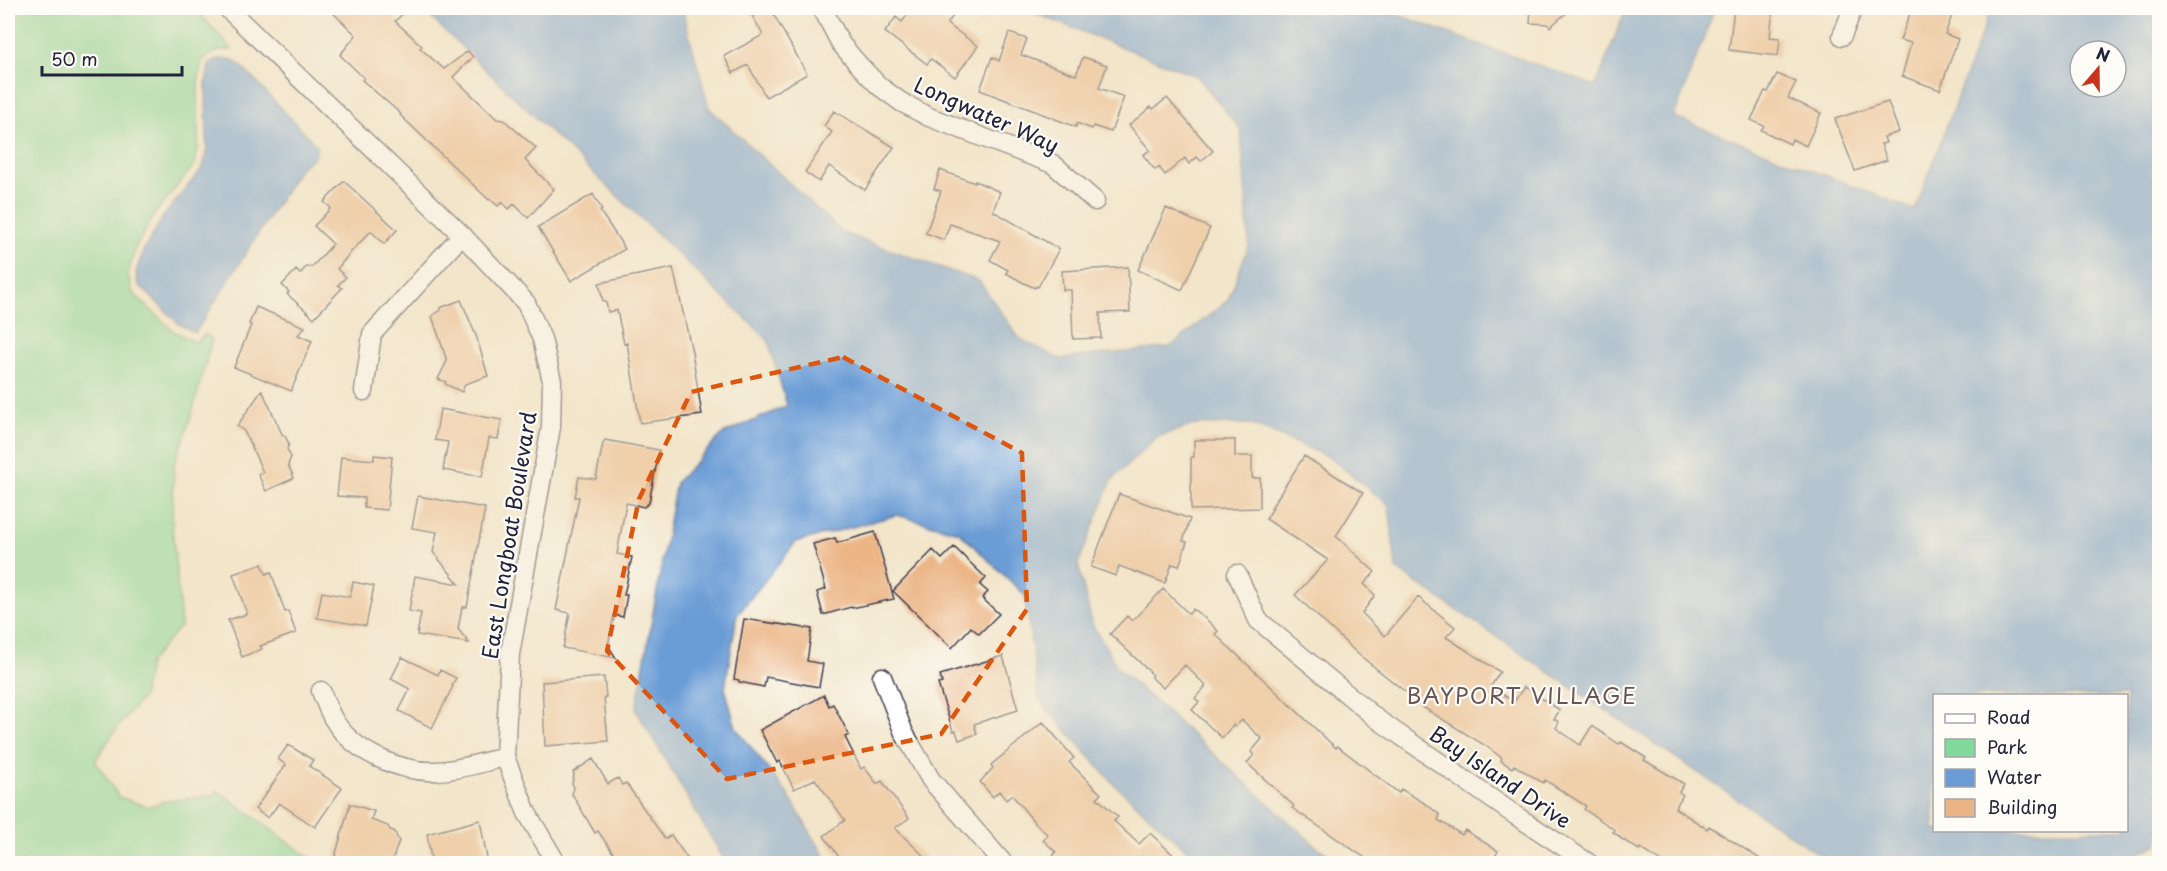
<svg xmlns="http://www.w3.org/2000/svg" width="2167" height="871" font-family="'Playpen Sans',sans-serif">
<rect width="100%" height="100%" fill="#fdfcf7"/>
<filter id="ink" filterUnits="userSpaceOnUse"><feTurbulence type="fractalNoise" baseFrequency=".0167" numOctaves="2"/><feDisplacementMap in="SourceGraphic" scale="12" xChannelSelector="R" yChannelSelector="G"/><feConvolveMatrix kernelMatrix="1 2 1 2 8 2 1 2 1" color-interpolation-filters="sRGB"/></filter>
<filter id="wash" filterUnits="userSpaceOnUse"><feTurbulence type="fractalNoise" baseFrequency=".008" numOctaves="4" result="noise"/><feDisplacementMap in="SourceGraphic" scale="24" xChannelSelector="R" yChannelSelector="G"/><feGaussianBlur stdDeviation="1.35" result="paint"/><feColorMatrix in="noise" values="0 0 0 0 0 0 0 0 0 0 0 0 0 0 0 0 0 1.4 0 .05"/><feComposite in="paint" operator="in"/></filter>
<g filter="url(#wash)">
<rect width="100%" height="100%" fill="#f2e5ca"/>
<path fill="#82d99c" stroke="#527e6c" stroke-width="1.5" d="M 8,8 L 195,8 L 232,50 L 219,50 L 202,60 L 198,84 L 198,148 L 195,164 L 156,212 L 136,246 L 128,274 L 132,292 L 173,331 L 194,342 L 199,340 L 205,334 L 212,339 L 191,417 L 174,465 L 172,525 L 181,625 L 149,663 L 143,697 L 116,729 L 95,761 L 119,797 L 148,807 L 166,801 L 215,795 L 217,790 L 317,863 L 8,863 Z"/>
<path fill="#6b9cd5" stroke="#465f88" stroke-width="1.5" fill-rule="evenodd" d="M 421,8 L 682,8 L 709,108 L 843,233 L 979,281 L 1019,338 L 1059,359 L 1170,347 L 1228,300 L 1249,245 L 1241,130 L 1197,76 L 1021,8 L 1379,8 L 1596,86 L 1626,8 L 1715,8 L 1674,117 L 1915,210 L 1991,8 L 2159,8 L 2159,844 L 2134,855 L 2107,863 L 1832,863 L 1396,569 L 1389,505 L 1329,457 L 1251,424 L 1194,425 L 1157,437 L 1112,480 L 1078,564 L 1092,624 L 1118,668 L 1317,847 L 1342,863 L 1201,863 L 1114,784 L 1039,700 L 1025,595 L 959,532 L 897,515 L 796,542 L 737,615 L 725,688 L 736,728 L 788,795 L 829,863 L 726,863 L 636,710 L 676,482 L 723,434 L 787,406 L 768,340 ZM 2080,51 L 2116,51 L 2116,87 L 2080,87 ZM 1934,696 L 2126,696 L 2126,830 L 1934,830 Z
M 220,59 L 231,59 L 241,66 L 317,146 L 315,156 L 300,168 L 195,333 L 179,324 L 138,284 L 136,272 L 143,251 L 163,217 L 203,167 L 207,148 L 206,83 L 209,64 Z"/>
<g id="blocks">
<path fill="#ecb586" d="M 328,8 L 409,8 L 395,21 L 422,46 L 420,48 L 444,69 L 468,51 L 473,57 L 453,77 L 497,119 L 504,120 L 536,148 L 525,160 L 554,189 L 528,218 L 514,204 L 509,209 L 502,202 L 498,206 L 490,199 L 489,200 L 400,115 L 401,114 L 362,80 L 364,78 L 340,55 L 356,35 Z
M 748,8 L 770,8 L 807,74 L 766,97 L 748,65 L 733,73 L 724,56 L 763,35 Z
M 913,8 L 959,8 L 947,24 L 978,46 L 955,77 L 931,59 L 927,64 L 885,32 L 896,17 L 902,22 Z
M 1531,8 L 1572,8 L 1550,27 L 1548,24 L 1530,23 Z
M 1734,8 L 1773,8 L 1770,37 L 1780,38 L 1778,56 L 1729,50 Z
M 1912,8 L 1955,8 L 1945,34 L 1958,39 L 1940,90 L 1902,76 L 1911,43 L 1900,40 Z
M 1009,33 L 1027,39 L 1021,55 L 1076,75 L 1083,57 L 1107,65 L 1099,88 L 1124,97 L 1111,132 L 1093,126 L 1092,129 L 1077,123 L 1076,127 L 980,90 L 992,57 L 999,61 Z
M 1777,74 L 1796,82 L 1788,98 L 1821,113 L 1806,146 L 1792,139 L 1790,144 L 1761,130 L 1764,126 L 1751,120 L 1765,91 L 1768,92 Z
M 1167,98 L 1213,151 L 1201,161 L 1197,157 L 1189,164 L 1185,158 L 1165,175 L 1159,167 L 1155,170 L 1143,155 L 1150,150 L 1129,125 L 1151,107 L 1153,109 Z
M 1888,102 L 1899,132 L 1884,137 L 1886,143 L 1881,144 L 1887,160 L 1855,171 L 1835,119 Z
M 834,111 L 894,147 L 865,190 L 829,166 L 819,182 L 805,172 L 832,132 L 824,126 Z
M 940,170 L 975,183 L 975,181 L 1000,192 L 993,211 L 1059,249 L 1038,287 L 1036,286 L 1035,288 L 1022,282 L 1006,273 L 1008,270 L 990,260 L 1000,241 L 950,224 L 944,240 L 926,233 L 941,191 L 934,189 Z
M 344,181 L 397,230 L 384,244 L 371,231 L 351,252 L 337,269 L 346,277 L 338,285 L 342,288 L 314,318 L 287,294 L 289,292 L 282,285 L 296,270 L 300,274 L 306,267 L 312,267 L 333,244 L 314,226 L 331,208 L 324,202 Z
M 593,194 L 602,210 L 600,211 L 625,249 L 571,281 L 538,227 Z
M 1166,208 L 1210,228 L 1182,290 L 1138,270 Z
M 1128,267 L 1130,312 L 1100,313 L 1101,338 L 1073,339 L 1071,290 L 1063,290 L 1062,271 Z
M 673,268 L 692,352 L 702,415 L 640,423 L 627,343 L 624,344 L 617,310 L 608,312 L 606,302 L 603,302 L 599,283 Z
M 461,300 L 477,338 L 488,376 L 465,384 L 462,392 L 445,384 L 446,382 L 438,379 L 447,361 L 432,316 L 441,310 L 440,308 Z
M 256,307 L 305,327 L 298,335 L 312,341 L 291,391 L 234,367 L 251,325 L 249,324 Z
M 262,390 L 282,434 L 285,436 L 289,444 L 287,449 L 291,457 L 288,465 L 294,478 L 266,491 L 258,474 L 263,472 L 244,431 L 237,426 Z
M 440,409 L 502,420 L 498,439 L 489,438 L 482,477 L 443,470 L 448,442 L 435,440 Z
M 605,440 L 659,450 L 649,503 L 644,507 L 626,503 L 617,554 L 632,557 L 624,595 L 627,595 L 623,617 L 614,615 L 608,645 L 616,658 L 563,648 L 570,613 L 556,610 L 579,497 L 575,497 L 579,477 L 596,479 L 603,443 Z
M 1194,440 L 1235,440 L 1235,456 L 1252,456 L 1252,478 L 1260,478 L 1260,508 L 1191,510 L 1191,457 L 1194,457 Z
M 374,455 L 392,457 L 387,510 L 364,508 L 364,498 L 337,496 L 341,457 L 374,460 Z
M 1304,456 L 1363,493 L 1336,536 L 1375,572 L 1364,584 L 1375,595 L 1362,613 L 1385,636 L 1418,597 L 1455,627 L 1446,637 L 1500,672 L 1491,686 L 1514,702 L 1524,687 L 1560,710 L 1554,719 L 1559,722 L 1556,728 L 1580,745 L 1592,726 L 1619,744 L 1621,742 L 1646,758 L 1644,760 L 1684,784 L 1679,792 L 1683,795 L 1675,808 L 1707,829 L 1709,826 L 1768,864 L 1665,864 L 1640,848 L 1639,850 L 1620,838 L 1620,837 L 1613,832 L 1615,830 L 1584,809 L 1586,806 L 1545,780 L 1543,783 L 1514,765 L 1512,768 L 1501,761 L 1502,758 L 1486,746 L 1421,706 L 1422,705 L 1358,654 L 1295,595 L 1328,560 L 1266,519 L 1273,508 L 1271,508 Z
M 1119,494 L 1190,519 L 1183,541 L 1187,542 L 1179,566 L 1172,564 L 1165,583 L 1119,566 L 1116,576 L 1091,567 Z
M 418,496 L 485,508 L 467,607 L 462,607 L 458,629 L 469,643 L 417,635 L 421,613 L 409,611 L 415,576 L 459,584 L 433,552 L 437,532 L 412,528 Z
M 875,532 L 894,599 L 852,608 L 851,607 L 823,615 L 817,592 L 826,589 L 813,544 L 835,538 L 837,543 Z
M 954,547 L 986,578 L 980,585 L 988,592 L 982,598 L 999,614 L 979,634 L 971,627 L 952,648 L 893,591 L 933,550 L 942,559 Z
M 262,564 L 266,574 L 271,572 L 285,612 L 288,611 L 296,633 L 260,646 L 262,649 L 242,657 L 228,620 L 247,614 L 233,574 Z
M 353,582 L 374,586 L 366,626 L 317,618 L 322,592 L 350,597 Z
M 1163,589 L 1189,614 L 1193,609 L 1208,621 L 1218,631 L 1215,634 L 1336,748 L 1337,746 L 1399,793 L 1401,789 L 1426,804 L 1440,815 L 1438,820 L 1462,835 L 1465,830 L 1498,851 L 1491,864 L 1374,864 L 1292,808 L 1294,806 L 1247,763 L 1254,755 L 1251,752 L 1262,739 L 1242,720 L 1235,727 L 1233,725 L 1222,738 L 1192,710 L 1199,702 L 1195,698 L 1206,686 L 1185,665 L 1163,688 L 1151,677 L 1153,675 L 1110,634 L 1127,616 L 1132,621 Z
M 744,619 L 812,629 L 807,661 L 823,664 L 819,687 L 766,677 L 764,687 L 739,682 L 739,680 L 734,679 Z
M 1003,656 L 1018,710 L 974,724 L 977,734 L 959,740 L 956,731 L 953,731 L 938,684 L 942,683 L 940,675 Z
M 402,657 L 438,675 L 440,670 L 456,678 L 452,685 L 453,686 L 432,728 L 399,711 L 410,689 L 391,679 Z
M 604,677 L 606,697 L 604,697 L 608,741 L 545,746 L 542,682 Z
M 824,695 L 829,706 L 833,704 L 849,735 L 845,737 L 861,769 L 864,767 L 877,784 L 882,781 L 909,818 L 895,828 L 932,864 L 844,864 L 824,836 L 845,820 L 815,779 L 794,789 L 780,761 L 777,763 L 760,730 Z
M 1043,722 L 1074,758 L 1069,762 L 1101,794 L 1097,798 L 1118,817 L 1114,821 L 1139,844 L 1150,833 L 1183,864 L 1060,864 L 1053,856 L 1056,852 L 1043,840 L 1048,835 L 1035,823 L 1012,795 L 1006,800 L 999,791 L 993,797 L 980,782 L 993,768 L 991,765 Z
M 288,745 L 313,760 L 309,766 L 342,788 L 315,827 L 279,803 L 268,818 L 255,809 L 286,765 L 278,759 Z
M 593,759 L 608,784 L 618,778 L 622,785 L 626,783 L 665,839 L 671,835 L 687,858 L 678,864 L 625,864 L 621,857 L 618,860 L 598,831 L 595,833 L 572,794 L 574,788 L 572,783 L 574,775 L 573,772 Z
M 350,804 L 374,811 L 371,820 L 388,826 L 390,830 L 394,831 L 399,841 L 391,864 L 333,864 Z
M 480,820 L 488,864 L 432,864 L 427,834 Z"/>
</g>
</g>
<g filter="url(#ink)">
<use href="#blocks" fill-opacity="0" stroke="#413f50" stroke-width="1.5"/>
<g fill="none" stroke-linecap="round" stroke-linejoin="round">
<g stroke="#413f50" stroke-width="21">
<path id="street" d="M 227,8 L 462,235 L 526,303 L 542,339 L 552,381 L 551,427 L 510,654 L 505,757 L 527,813 L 557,864
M 822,8 L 841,44 L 859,65 L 879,86 L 901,102 L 929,117 L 1053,164 L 1095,201
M 1842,36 L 1853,8
M 364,391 L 372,334 L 462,235
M 1237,574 L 1258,620 L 1377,719 L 1515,815 L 1590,864
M 882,677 L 904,733 L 931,780 L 1004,864
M 321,691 C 325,700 328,711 334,720 C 353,752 401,773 437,771 C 460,770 483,762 505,757"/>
</g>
<use href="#street" stroke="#fff" stroke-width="18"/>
</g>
</g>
<path d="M0 0H2167V871H0ZM 843,357 L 1022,453 L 1027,609 L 941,734 L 727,779 L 607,651 L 639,499 L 691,392 Z" fill="#f2e5ca" fill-opacity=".55" fill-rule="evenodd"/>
<path fill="none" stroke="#de560e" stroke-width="4.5" stroke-dasharray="12 8" stroke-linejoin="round" d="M 843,357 L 1022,453 L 1027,609 L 941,734 L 727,779 L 607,651 L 639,499 L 691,392 Z"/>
<g text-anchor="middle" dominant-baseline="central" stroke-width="4.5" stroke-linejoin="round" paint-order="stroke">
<g font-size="21" fill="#22223b" stroke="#fdfcf7">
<text transform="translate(987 114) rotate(24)">Longwater Way</text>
<text transform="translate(508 535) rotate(-81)">East Longboat Boulevard</text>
<text transform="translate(1501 776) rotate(34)">Bay Island Drive</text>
</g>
<g font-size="22" letter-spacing="1.5" fill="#695555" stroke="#fdfcf7">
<text x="1522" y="694">BAYPORT VILLAGE</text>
</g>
</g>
<rect width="2167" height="871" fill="none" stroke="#fdfcf7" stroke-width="30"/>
<rect x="1933" y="694" width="195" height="138" fill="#fdfcf7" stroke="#a5a5ac" stroke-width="1.5"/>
<rect x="1945" y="714" width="30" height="9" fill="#ffffff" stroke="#a5a5ac" stroke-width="1.5"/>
<text x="1987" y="724" font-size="18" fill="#22223b">Road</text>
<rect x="1945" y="739" width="30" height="18" fill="#82d99c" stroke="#a5a5ac" stroke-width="1.5"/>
<text x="1987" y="754" font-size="18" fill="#22223b">Park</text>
<rect x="1945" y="769" width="30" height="18" fill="#6b9cd5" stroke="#a5a5ac" stroke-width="1.5"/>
<text x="1987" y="784" font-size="18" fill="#22223b">Water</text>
<rect x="1945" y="799" width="30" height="18" fill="#ecb586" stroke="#a5a5ac" stroke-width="1.5"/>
<text x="1987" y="814" font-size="18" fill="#22223b">Building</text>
<g transform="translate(2098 69) rotate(20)"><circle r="28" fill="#fdfcf7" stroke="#a5a5ac" stroke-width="1.5"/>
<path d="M0-4.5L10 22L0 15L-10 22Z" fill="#c8321e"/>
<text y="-9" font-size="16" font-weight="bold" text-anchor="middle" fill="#22223b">N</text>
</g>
<path d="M42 66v9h140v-9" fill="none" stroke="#22223b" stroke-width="3"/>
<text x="51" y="66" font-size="18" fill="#22223b" stroke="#fdfcf7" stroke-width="4.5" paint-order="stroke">50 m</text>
</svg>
